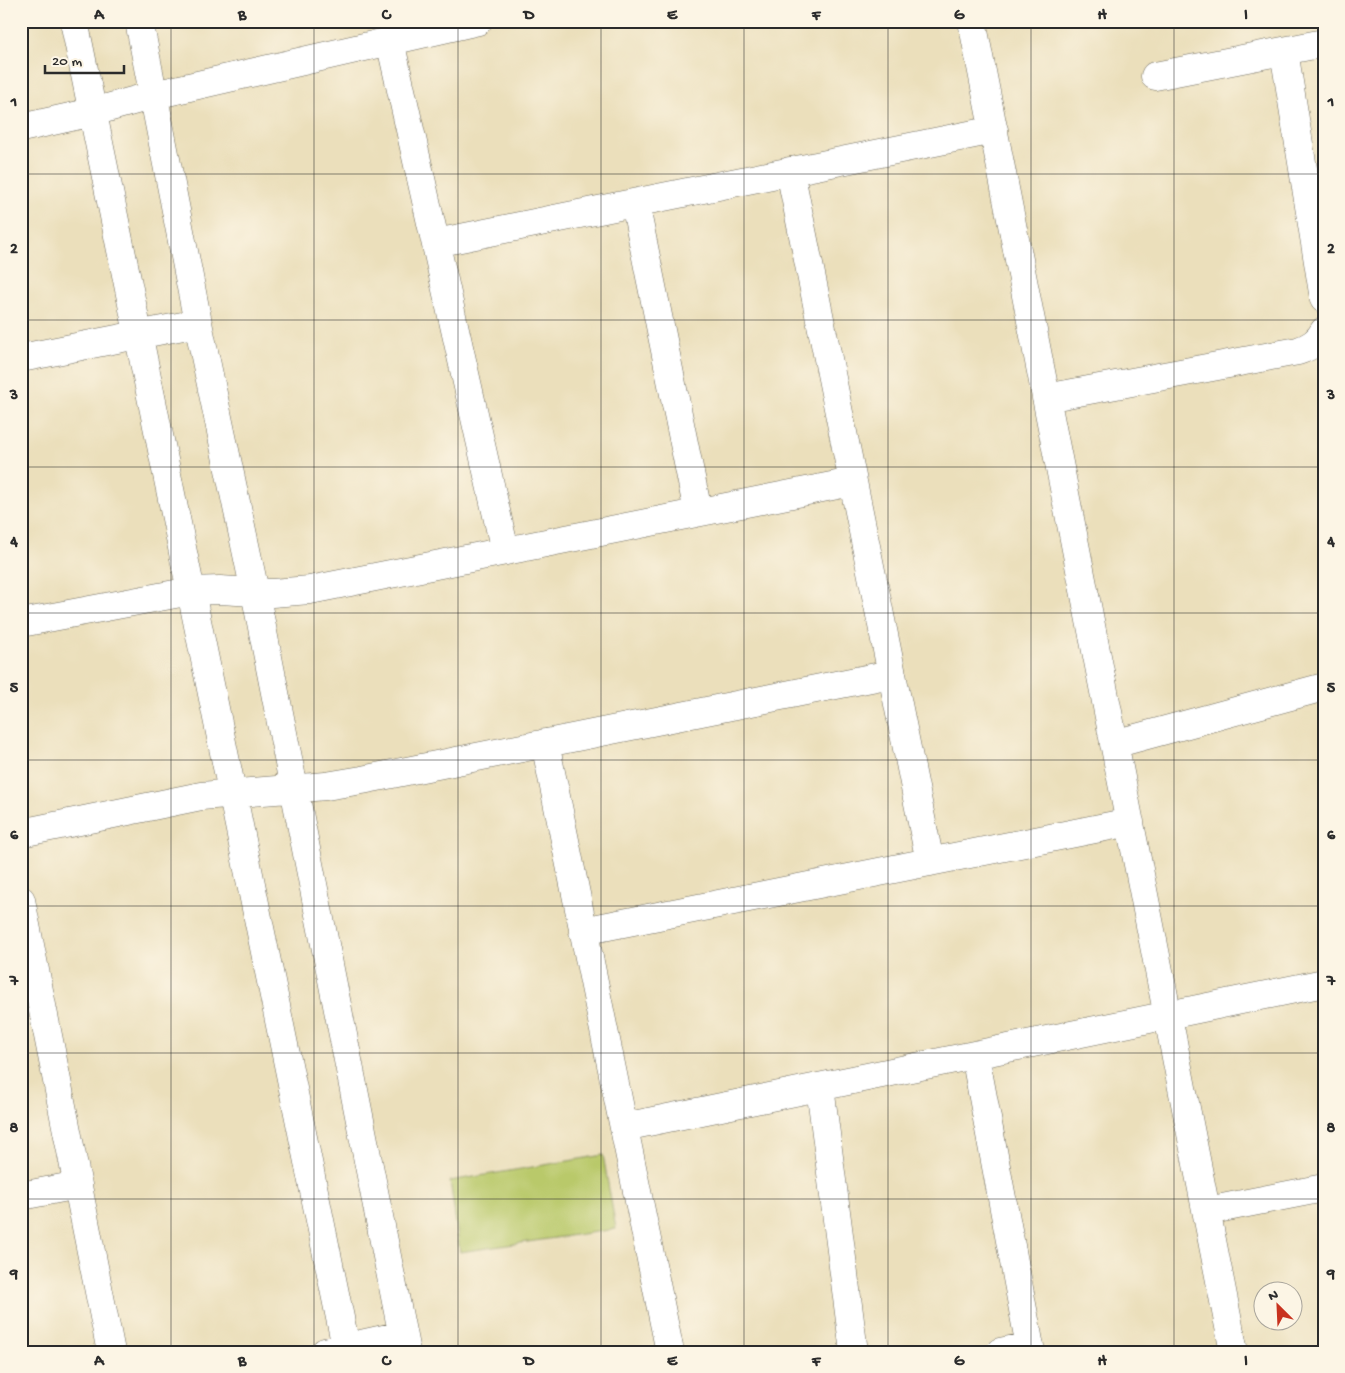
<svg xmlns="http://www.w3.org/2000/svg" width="1345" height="1373" font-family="'Gochi Hand',sans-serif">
<rect width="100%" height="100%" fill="#fcf5e5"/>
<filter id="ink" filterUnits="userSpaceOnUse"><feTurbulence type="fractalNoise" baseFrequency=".02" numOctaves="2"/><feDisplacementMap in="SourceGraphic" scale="10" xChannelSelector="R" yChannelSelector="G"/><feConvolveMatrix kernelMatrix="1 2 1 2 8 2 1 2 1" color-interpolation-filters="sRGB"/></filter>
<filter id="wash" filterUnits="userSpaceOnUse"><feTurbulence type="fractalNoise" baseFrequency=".0096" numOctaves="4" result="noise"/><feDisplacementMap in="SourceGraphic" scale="20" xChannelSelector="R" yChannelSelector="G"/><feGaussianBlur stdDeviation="1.12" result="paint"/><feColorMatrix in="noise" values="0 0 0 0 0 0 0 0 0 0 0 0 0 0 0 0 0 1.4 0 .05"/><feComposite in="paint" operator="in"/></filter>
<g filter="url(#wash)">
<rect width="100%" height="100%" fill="#ebdfbb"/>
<path fill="#b9c96b" stroke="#727a4b" d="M 603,1155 L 616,1229 L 460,1252 L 450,1181 Z"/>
</g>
<g filter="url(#ink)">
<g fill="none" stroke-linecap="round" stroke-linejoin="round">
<g stroke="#6e6a5d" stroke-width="29">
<path id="minor" d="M 74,21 L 347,1352
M 139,21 L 198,323 L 255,592 L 406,1352
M 972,21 L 1234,1352
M 390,41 L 505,551
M 1284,51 L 1324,299
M 1155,76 L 1324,43
M 21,128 L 93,112 L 154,95 L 478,21
M 790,171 L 930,862
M 635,203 L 698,512
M 436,243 L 994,130
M 21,358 L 198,323
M 1046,398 L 1298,351 C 1310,347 1318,342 1324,331
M 21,623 L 191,591 L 220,590 L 272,593 L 310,590 L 852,482
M 545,743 L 670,1352
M 1114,744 L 1324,687
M 21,833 L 201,796 L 326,786 L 362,780 L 891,674
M 21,900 L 111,1352
M 583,931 L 1130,822
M 975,1055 L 1031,1352
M 820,1087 L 854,1352
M 624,1127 L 1324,983
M 21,1196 L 78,1185
M 1207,1211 L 1324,1188
M 325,1352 L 402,1335
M 1000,1352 L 1030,1346"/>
</g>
<use href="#minor" stroke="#fff" stroke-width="28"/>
</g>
</g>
<path fill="none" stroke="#2b2b2b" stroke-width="1" stroke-opacity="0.55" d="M 171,21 L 171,1352M 314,21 L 314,1352M 458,21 L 458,1352M 601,21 L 601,1352M 744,21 L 744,1352M 888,21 L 888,1352M 1031,21 L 1031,1352M 1174,21 L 1174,1352M 21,174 L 1324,174M 21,320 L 1324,320M 21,467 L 1324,467M 21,613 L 1324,613M 21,760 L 1324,760M 21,906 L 1324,906M 21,1053 L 1324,1053M 21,1199 L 1324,1199"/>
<rect width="1345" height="1373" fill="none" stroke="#fcf5e5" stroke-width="55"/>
<g transform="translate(1278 1306) rotate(336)"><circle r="24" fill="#fcf5e5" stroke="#a8a49b"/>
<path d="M0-4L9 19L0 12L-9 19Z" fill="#c8321e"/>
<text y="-8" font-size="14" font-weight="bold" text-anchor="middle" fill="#2b2b2b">N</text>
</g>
<path d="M45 65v8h79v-8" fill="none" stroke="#2b2b2b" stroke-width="2.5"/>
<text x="52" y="65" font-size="15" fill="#2b2b2b" stroke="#fcf5e5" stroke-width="4" paint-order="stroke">20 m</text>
<rect x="28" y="28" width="1290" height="1318" fill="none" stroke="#2b2b2b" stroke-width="2"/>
<g font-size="16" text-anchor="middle" font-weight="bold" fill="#2b2b2b">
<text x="99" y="19">A</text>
<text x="242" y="19">B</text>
<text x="386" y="19">C</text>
<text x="529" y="19">D</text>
<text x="672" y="19">E</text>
<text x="816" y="19">F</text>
<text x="959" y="19">G</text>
<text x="1102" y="19">H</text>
<text x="1246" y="19">I</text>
<text x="14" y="106">1</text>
<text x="1331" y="106">1</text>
<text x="14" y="253">2</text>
<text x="1331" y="253">2</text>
<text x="14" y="399">3</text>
<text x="1331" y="399">3</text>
<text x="14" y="546">4</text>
<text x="1331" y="546">4</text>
<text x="14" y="692">5</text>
<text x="1331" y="692">5</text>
<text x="14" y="839">6</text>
<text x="1331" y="839">6</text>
<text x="14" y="985">7</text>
<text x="1331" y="985">7</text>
<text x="14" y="1132">8</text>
<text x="1331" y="1132">8</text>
<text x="14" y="1278">9</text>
<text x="1331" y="1278">9</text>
<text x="99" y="1365">A</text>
<text x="242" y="1365">B</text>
<text x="386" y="1365">C</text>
<text x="529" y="1365">D</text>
<text x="672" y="1365">E</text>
<text x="816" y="1365">F</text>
<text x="959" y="1365">G</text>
<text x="1102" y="1365">H</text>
<text x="1246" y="1365">I</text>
</g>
</svg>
